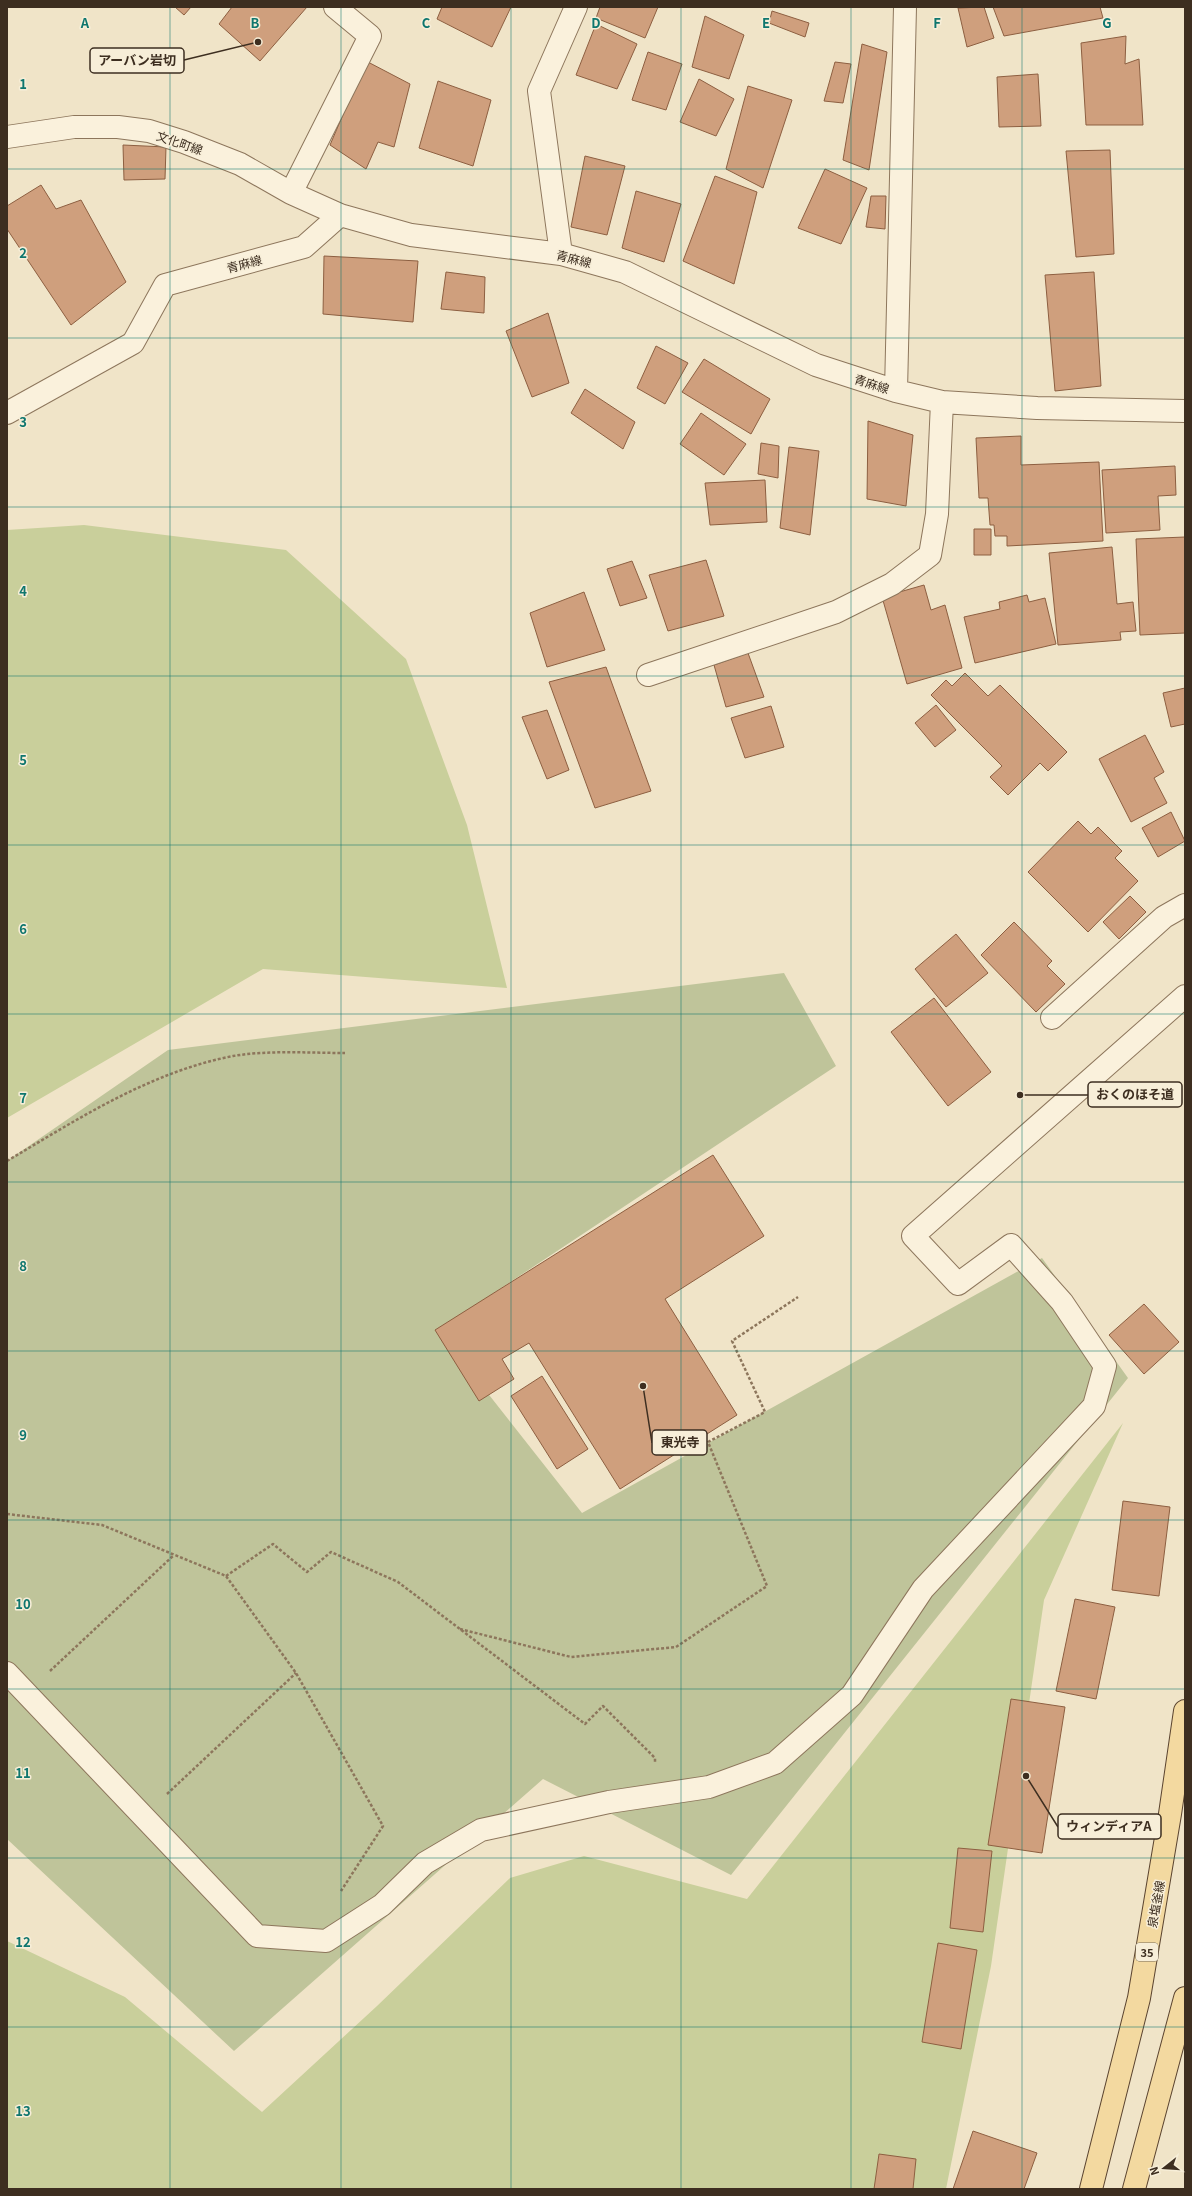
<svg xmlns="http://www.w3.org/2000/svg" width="1192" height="2196" font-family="Georgia,'Noto Sans JP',serif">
<rect width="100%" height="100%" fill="#f0e4c8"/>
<path fill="#c9cf9b" d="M 84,525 L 286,550 L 406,659 L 467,825 L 507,988 L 263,969 L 7,1118 L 7,530 Z
M 1123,1423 L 1044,1600 L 991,1966 L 946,2189 L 7,2189 L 7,1941 L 125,1997 L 262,2112 L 377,2006 L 510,1878 L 584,1856 L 747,1899 Z"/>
<path fill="#bfc49a" d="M 784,973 L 836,1066 L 438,1330 L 582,1513 L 1042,1258 L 1128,1378 L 731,1875 L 543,1779 L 234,2051 L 7,1839 L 7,1161 L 168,1050 Z"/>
<path fill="#cf9f7d" stroke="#8d5f41" d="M 175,7 L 191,7 L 184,15 Z
M 232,7 L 307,7 L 260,61 L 219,24 Z
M 442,7 L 511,7 L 492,47 L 437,19 Z
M 600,7 L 658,7 L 645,38 L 596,18 Z
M 984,7 L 994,38 L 967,47 L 958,8 Z
M 993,7 L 1100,7 L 1103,18 L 1004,36 Z
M 772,11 L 809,23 L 805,37 L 769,23 Z
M 705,16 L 744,35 L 729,79 L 692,67 Z
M 596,24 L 637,44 L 617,89 L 576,75 Z
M 1126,36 L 1125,64 L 1139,59 L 1143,125 L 1086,125 L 1081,43 Z
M 862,44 L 887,52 L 869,170 L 843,160 Z
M 648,52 L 682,64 L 666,110 L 632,100 Z
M 366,61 L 410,84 L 394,147 L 378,142 L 366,169 L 330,145 Z
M 835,62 L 851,64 L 843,103 L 824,101 Z
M 1038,74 L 1041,126 L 999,127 L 997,77 Z
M 699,79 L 734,99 L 716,136 L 680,122 Z
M 438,81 L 491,100 L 473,166 L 419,148 Z
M 748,86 L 792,100 L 763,188 L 726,169 Z
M 123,145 L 166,147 L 165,179 L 124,180 Z
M 1110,150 L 1114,254 L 1076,257 L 1066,151 Z
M 585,156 L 625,166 L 607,235 L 571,227 Z
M 825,169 L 867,188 L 841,244 L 798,228 Z
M 715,176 L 757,192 L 734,284 L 683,261 Z
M 41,185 L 56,209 L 81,200 L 126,282 L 71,325 L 7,229 L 7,206 Z
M 636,191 L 681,204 L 664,262 L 622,248 Z
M 871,196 L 886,196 L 885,229 L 866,227 Z
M 324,256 L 418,261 L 413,322 L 323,314 Z
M 446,272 L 485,277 L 484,313 L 441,309 Z
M 1094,272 L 1101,386 L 1055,391 L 1045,275 Z
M 548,313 L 569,383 L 532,397 L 506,331 Z
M 656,346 L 688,363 L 665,404 L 637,388 Z
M 704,359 L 770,399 L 751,434 L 682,392 Z
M 585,389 L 635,422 L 623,449 L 571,413 Z
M 701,413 L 746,444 L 724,475 L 680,444 Z
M 868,421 L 913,435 L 906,506 L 867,499 Z
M 1021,436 L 1021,465 L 1099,462 L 1103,541 L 1007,546 L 1007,536 L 995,536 L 994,525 L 990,525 L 988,498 L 979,498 L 976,438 Z
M 761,443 L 779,446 L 778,478 L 758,474 Z
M 789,447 L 819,451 L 810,535 L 780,528 Z
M 1175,466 L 1176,495 L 1158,496 L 1160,530 L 1106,533 L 1102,470 Z
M 765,480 L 767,522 L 710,525 L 705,483 Z
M 974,529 L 991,529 L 991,555 L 974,555 Z
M 1185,537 L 1185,633 L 1140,635 L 1136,539 Z
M 1112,547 L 1117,604 L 1133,602 L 1136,631 L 1120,632 L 1121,640 L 1058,645 L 1049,553 Z
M 706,560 L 724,616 L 668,631 L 649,575 Z
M 632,561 L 647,598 L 620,606 L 607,569 Z
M 924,585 L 931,610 L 945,605 L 962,668 L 907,684 L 882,597 Z
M 584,592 L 605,650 L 547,667 L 530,613 Z
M 1027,595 L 1029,602 L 1045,598 L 1056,644 L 975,663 L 964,617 L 1000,609 L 999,602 Z
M 748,653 L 764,697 L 726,707 L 714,665 Z
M 606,667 L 651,791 L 595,808 L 549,682 Z
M 965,673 L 988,696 L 1000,685 L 1067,752 L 1048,771 L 1040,763 L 1008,795 L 990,777 L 1002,766 L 931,695 L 946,680 L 952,686 Z
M 1185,688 L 1185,724 L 1171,727 L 1163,693 Z
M 936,705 L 956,730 L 935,747 L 915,723 Z
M 771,706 L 784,747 L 745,758 L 731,718 Z
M 547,710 L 569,770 L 547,779 L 522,717 Z
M 1145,735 L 1164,772 L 1154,778 L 1167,803 L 1131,822 L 1099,759 Z
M 1171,812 L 1185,841 L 1158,857 L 1142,828 Z
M 1078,821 L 1091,834 L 1098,827 L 1122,851 L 1115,858 L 1138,881 L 1088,932 L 1028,872 Z
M 1130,896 L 1146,912 L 1119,939 L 1103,922 Z
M 1014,922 L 1052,961 L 1047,966 L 1065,984 L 1036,1012 L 981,955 Z
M 956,934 L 988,973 L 946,1007 L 915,969 Z
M 934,998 L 991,1072 L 948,1106 L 891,1032 Z
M 713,1155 L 764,1236 L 665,1299 L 737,1415 L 620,1489 L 529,1343 L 502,1359 L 514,1379 L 479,1401 L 435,1330 Z
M 1144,1304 L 1179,1342 L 1144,1374 L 1109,1335 Z
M 542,1376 L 588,1449 L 557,1469 L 511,1396 Z
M 1123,1501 L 1170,1507 L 1159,1596 L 1112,1590 Z
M 1075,1599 L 1115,1607 L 1096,1699 L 1056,1691 Z
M 1011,1699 L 1065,1707 L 1042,1853 L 988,1845 Z
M 958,1848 L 992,1851 L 983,1932 L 950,1928 Z
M 938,1943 L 977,1950 L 961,2049 L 922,2042 Z
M 973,2131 L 1037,2153 L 1024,2189 L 953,2189 Z
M 879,2154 L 916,2159 L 913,2189 L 874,2189 Z"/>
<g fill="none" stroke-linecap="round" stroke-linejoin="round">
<g stroke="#8d765c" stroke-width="24">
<path id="minor" d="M 7,137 L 74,127 L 118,127 L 149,131 L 184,142 L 240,164 L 291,193 L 340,215 L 411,235 L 561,254 L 625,272 L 816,365 L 896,391 L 942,402 L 1037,408 L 1185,411
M 291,193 L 370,36 L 335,7
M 561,254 L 539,91 L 576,7
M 896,391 L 905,7
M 7,413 L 133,343 L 165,285 L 304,247 L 340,215
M 648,675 L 836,612 L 892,584 L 930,555 L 937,514 L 942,402
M 1052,1018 L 1164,917 L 1185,905
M 7,1673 L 257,1936 L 326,1941 L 382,1905 L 425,1863 L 481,1830 L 609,1802 L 709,1787 L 775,1763 L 852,1695 L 923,1589 L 1094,1406 L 1105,1366 L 1062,1302 L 1011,1245 L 958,1284 L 913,1236 L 1185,996"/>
</g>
<g stroke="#5b4430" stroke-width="24">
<path id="major" d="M 1091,2189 L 1139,1998 L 1170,1814 L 1185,1711
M 1134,2189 L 1185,1998"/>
</g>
<path stroke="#8d765c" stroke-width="2.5" stroke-dasharray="3 2" stroke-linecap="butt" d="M 7,1161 C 78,1119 150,1072 233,1056 C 269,1050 309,1053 345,1053
M 7,1514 L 102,1525 L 226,1576 L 296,1673 L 383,1826 L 341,1891
M 226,1576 L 273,1544 L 307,1572 L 331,1552 L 398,1582 L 585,1724 L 603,1706 L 655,1758 L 655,1762
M 460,1629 L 571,1657 L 676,1647 L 767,1586 L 708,1442 L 765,1412 L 732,1341 L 798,1297
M 50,1671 L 174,1555
M 167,1794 L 296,1673"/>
<use href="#minor" stroke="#faf1dc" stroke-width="22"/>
<use href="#major" stroke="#f3d9a0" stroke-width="22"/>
</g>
<path fill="none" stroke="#0f766e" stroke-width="1" stroke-opacity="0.55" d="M 170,7 L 170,2189M 341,7 L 341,2189M 511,7 L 511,2189M 681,7 L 681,2189M 851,7 L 851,2189M 1022,7 L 1022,2189M 7,169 L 1185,169M 7,338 L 1185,338M 7,507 L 1185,507M 7,676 L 1185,676M 7,845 L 1185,845M 7,1014 L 1185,1014M 7,1182 L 1185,1182M 7,1351 L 1185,1351M 7,1520 L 1185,1520M 7,1689 L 1185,1689M 7,1858 L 1185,1858M 7,2027 L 1185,2027"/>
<g text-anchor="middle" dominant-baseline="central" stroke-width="3" stroke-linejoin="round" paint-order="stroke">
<rect fill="#f7eed8" stroke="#756857" stroke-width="1" x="1136" y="1943" width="22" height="18" rx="3"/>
<g font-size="11" font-weight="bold" fill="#3d2e20">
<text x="1147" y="1952">35</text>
</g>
<g font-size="12" fill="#3d2e20" stroke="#f7eed8">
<text transform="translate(180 142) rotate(19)">文化町線</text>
<text transform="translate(574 258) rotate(14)">青麻線</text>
<text transform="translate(244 263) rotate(-15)">青麻線</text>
<text transform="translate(872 383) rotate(18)">青麻線</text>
<text transform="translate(1155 1904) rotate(-80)">泉塩釜線</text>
</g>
</g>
<g font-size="13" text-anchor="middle" font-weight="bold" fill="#0f766e" stroke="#f7eed8" stroke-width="3" stroke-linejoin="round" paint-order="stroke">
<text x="85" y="28">A</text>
<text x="255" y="28">B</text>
<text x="426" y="28">C</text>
<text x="596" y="28">D</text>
<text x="766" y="28">E</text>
<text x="937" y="28">F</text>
<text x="1107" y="28">G</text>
<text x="23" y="89">1</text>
<text x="23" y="258">2</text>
<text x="23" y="427">3</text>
<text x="23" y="596">4</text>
<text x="23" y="765">5</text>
<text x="23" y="934">6</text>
<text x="23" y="1103">7</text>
<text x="23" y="1271">8</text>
<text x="23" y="1440">9</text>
<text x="23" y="1609">10</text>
<text x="23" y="1778">11</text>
<text x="23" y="1947">12</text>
<text x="23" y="2116">13</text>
</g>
<path fill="none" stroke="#3d2e20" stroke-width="1.5" d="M258 42L184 60M1020 1095L1088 1095M643 1386L652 1443M1026 1776L1058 1827"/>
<g fill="#3d2e20" stroke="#f7eed8" stroke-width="1.5">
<circle cx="258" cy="42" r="4"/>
<circle cx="1020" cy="1095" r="4"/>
<circle cx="643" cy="1386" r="4"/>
<circle cx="1026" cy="1776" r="4"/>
</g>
<g fill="#f7eed8" stroke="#3d2e20" stroke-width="1.5">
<rect x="90" y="48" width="94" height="25" rx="4"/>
<rect x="1088" y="1082" width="94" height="25" rx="4"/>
<rect x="652" y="1430" width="55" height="25" rx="4"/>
<rect x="1058" y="1814" width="103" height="25" rx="4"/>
</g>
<g font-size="13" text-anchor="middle" font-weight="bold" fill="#3d2e20">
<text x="137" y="65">アーバン岩切</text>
<text x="1135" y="1099">おくのほそ道</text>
<text x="680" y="1447">東光寺</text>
<text x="1109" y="1831">ウィンディアA</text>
</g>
<rect width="1192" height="2196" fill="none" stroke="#3d2e20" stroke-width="16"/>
<g transform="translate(1164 2168) rotate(253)" stroke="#f7eed8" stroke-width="3" paint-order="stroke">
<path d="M0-3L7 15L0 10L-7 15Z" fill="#3d2e20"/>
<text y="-6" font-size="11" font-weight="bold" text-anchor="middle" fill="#3d2e20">N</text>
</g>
</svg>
